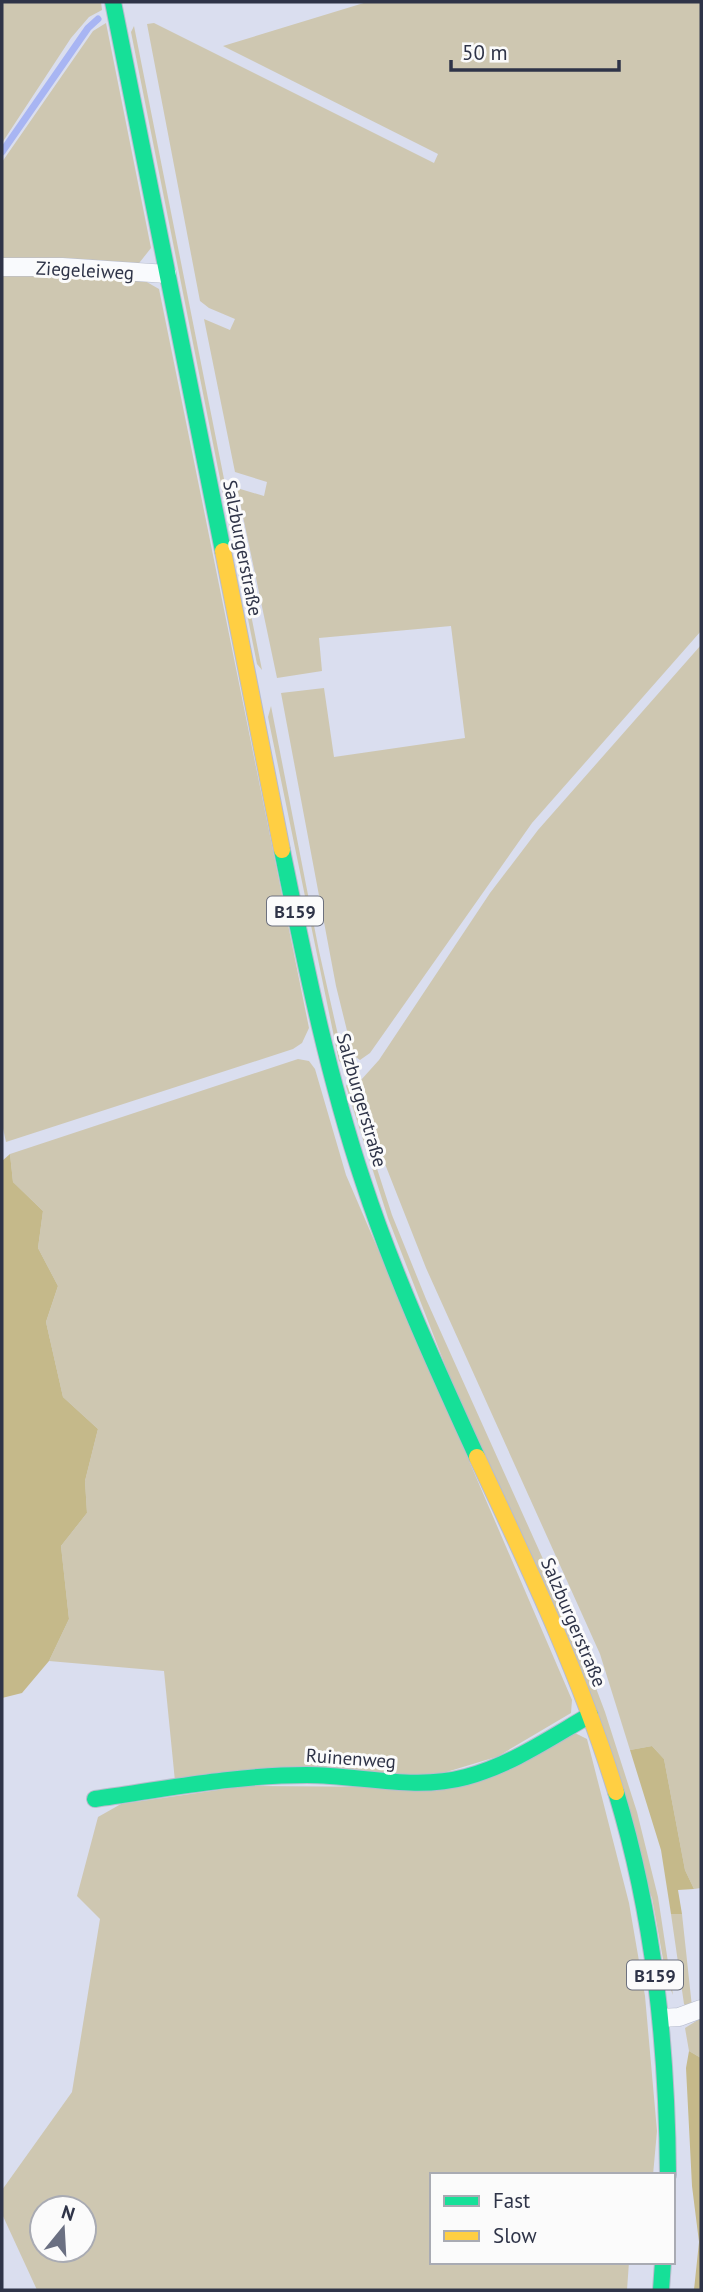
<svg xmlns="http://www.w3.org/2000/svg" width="703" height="2292" font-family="'PT Sans',sans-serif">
<rect width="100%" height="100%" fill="#dadeef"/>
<path fill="#cec7b1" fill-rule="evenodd" d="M 2,2 L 101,2 L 102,10 L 89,17 L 71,38 L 2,143 Z
M 367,2 L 701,2 L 701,631 L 532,823 L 370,1053 L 360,1060 L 353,1055 L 336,986 L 281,693 L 324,688 L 334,757 L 465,738 L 451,626 L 319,638 L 322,671 L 277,678 L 237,488 L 264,496 L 267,482 L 235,472 L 204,319 L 230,330 L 235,319 L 209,308 L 200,301 L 147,24 L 154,23 L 434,163 L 438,154 L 223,46 Z
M 106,23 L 151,248 L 136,267 L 2,260 L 2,162 L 93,31 Z
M 134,26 L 262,670 L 257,664 L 131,32 Z
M 2,273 L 138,277 L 159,289 L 309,1028 L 302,1043 L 293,1049 L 6,1142 L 2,1124 Z
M 701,645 L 701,1888 L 694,1889 L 685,1870 L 664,1759 L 652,1746 L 630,1750 L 600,1654 L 426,1268 L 385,1164 L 361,1080 L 379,1060 L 490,893 L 538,830 Z
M 271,706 L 319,951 L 345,1066 L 339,1061 L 268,717 Z
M 298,1059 L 309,1061 L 315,1069 L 346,1175 L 572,1700 L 571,1713 L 485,1764 L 444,1774 L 175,1781 L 164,1671 L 49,1661 L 69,1619 L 61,1546 L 87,1513 L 85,1481 L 98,1429 L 63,1397 L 46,1322 L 58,1286 L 38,1248 L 43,1211 L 13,1182 L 10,1154 Z
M 349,1082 L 392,1215 L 426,1299 L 570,1619 L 605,1712 L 637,1812 L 658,1897 L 673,1995 L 667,1981 L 652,1898 L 388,1218 L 346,1086 Z
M 575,1733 L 587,1739 L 629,1903 L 645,1996 L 657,2131 L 653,2175 L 432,2175 L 432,2262 L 629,2262 L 627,2290 L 37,2290 L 2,2214 L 2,2190 L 72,2092 L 100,1919 L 77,1896 L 98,1817 L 121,1804 L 246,1786 L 397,1787 ZM 42,2208 L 84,2208 L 84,2250 L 42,2250 Z
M 671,1914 L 682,1914 L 692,2007 L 688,2009 L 684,2004 Z
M 701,2018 L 701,2058 L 689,2051 L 685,2028 Z"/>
<path fill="#c5b98a" d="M 10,1154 L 13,1182 L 43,1211 L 38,1248 L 58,1286 L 46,1322 L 63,1397 L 98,1429 L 85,1481 L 87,1513 L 61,1546 L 69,1619 L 49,1661 L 22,1693 L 2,1698 L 2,1161 Z
M 652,1746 L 664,1759 L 685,1870 L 694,1889 L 678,1890 L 682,1914 L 671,1914 L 661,1850 L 630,1750 Z
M 689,2051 L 701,2058 L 701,2290 L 694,2290 L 699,2242 L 692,2186 L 686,2068 Z"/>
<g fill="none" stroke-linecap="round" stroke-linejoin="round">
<path stroke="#a8b5f3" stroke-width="7" d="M 2,152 L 88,28 L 98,19"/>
<g stroke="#b7bccd" stroke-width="19">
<path id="street" d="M 2,267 L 62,267 L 167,274
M 661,2018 L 679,2017 L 701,2009"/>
</g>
<g stroke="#b7bccd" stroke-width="18">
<path id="fast" d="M 113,2 L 223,551
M 282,850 C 305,962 327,1073 363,1181 C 394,1276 436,1367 477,1457
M 616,1792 C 654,1917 667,2045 668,2175
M 95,1799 C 165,1789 236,1775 307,1775 C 360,1775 414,1791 466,1777 C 511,1765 550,1738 590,1715
M 661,2290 L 663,2262"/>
</g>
<g stroke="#b7bccd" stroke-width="18">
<path id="slow" d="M 223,551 L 282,850
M 477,1457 C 528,1566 581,1677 616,1792"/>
</g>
<use href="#street" stroke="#f9fafd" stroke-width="18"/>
<use href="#fast" stroke="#16e098" stroke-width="16"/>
<use href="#slow" stroke="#ffcf43" stroke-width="16"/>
</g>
<g text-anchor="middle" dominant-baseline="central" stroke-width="6" stroke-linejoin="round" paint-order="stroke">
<g fill="#fbfbfb" stroke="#6c707e" stroke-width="2">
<rect x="267" y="896.5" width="56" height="29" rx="5"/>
<rect x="627" y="1960.5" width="56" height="29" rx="5"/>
</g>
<g font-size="18" font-weight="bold" fill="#2f3448">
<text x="295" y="911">B159</text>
<text x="655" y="1975">B159</text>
</g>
<g font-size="19" fill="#2f3448" stroke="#fbfbfb">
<text transform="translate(85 270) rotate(3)">Ziegeleiweg</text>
<text transform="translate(243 548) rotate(79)">Salzburgerstraße</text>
<text transform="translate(362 1100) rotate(74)">Salzburgerstraße</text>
<text transform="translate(574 1622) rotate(67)">Salzburgerstraße</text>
<text transform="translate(351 1758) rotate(4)">Ruinenweg</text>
</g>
</g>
<rect width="703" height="2292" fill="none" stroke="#2f3448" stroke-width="7"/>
<rect x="430" y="2173" width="245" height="91" fill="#fbfbfb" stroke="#a9abb3" stroke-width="2"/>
<rect x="444" y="2196" width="35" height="10" fill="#16e098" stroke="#a9abb3" stroke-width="2"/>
<text x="493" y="2208" font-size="21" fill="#2f3448">Fast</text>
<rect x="444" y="2231" width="35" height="10" fill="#ffcf43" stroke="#a9abb3" stroke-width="2"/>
<text x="493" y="2243" font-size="21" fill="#2f3448">Slow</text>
<g transform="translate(63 2229) rotate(18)"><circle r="33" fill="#fbfbfb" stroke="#a9abb3" stroke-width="2"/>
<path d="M0-5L12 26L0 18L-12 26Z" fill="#6b7082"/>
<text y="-10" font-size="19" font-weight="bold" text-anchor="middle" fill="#2f3448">N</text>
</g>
<path d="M451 60v10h168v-10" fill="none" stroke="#2f3448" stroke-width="3.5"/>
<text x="462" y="60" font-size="21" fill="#2f3448" stroke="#fbfbfb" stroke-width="5" paint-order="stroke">50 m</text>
</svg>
